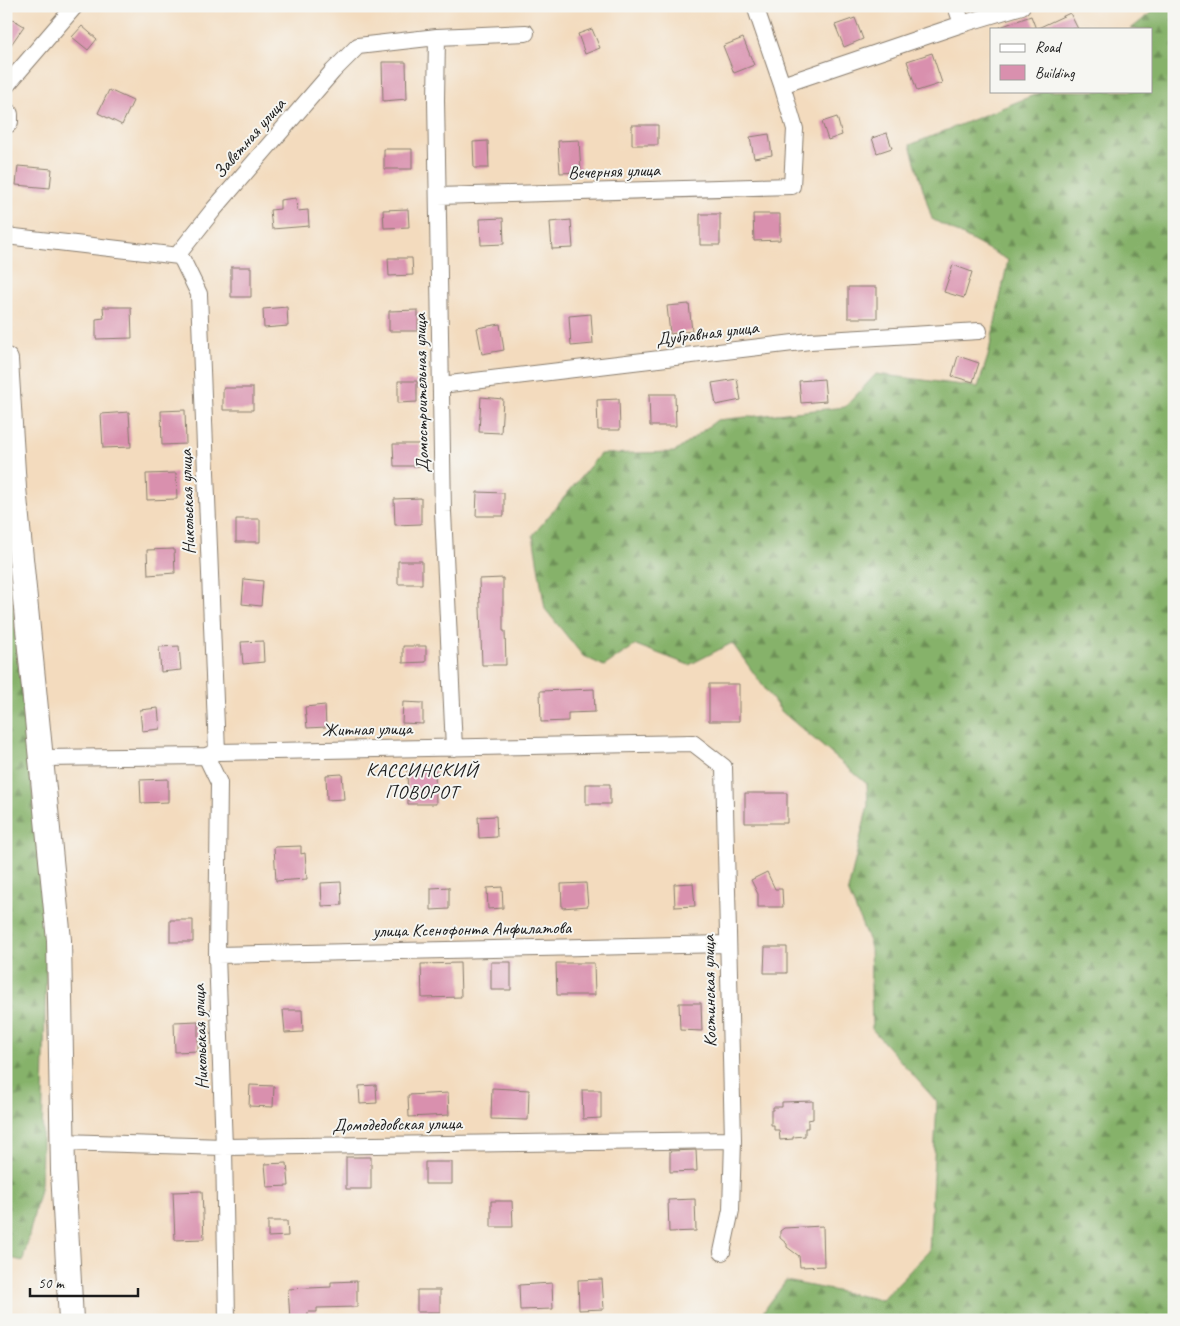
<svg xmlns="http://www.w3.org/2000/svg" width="1180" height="1326" font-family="Caveat,sans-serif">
<defs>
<pattern id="forest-firs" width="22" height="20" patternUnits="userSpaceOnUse" patternTransform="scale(1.25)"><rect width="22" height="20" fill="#86b26a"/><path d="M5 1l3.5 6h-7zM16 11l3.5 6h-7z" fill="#6d9056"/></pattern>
</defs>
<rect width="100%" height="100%" fill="#f6f6f2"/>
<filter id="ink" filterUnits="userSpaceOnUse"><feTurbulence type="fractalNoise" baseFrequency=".02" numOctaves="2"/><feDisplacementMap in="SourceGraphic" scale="10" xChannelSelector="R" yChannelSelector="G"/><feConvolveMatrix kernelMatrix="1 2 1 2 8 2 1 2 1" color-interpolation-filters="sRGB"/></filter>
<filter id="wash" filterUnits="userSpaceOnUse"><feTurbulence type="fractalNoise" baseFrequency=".0096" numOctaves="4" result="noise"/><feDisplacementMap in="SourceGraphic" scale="20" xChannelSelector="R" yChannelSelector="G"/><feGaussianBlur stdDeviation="1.12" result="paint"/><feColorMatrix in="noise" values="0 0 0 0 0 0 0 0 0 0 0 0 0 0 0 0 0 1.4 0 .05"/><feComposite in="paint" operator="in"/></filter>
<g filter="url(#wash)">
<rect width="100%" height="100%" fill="#f3dbbe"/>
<path fill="url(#forest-firs)" stroke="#516743" d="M 1159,6 L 1174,6 L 1174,1320 L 757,1320 L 786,1281 L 882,1300 L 929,1251 L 937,1102 L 872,1029 L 870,944 L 848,891 L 868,805 L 867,784 L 781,711 L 732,643 L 689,665 L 636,645 L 604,666 L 583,656 L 545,609 L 533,535 L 600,454 L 675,452 L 717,420 L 845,407 L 876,374 L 978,387 L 988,356 L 1008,260 L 932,219 L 910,145 L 1044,91 L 1151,91 L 1151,29 L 1131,29 Z
M 6,545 L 47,928 L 41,1185 L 23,1261 L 6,1257 Z"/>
<g id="blocks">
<path fill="#d990ae" d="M 1070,13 L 1078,29 L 1036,29 Z
M 6,15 L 24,26 L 6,52 Z
M 1031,16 L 1036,29 L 1000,29 L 1000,27 Z
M 855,18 L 863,39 L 844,47 L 835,25 Z
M 82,26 L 97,39 L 88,50 L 72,37 Z
M 592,29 L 600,48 L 585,54 L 578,34 Z
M 743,38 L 754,65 L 734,73 L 723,46 Z
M 932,53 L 942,83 L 917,91 L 907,61 Z
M 382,62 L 406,62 L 407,99 L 383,101 Z
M 109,90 L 133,101 L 122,125 L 98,113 Z
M 837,117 L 842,135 L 828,140 L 822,122 Z
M 632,125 L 658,125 L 658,145 L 632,145 Z
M 887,133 L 892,148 L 877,153 L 872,138 Z
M 769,134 L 772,155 L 754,158 L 750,137 Z
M 579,140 L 581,172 L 560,173 L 558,141 Z
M 488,141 L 489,168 L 474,168 L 473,142 Z
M 384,149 L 412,149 L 412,169 L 384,169 Z
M 18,166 L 52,169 L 50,188 L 16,185 Z
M 296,198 L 297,211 L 308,210 L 309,226 L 272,229 L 270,210 L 280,209 L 280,200 Z
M 408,209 L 409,227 L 384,228 L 383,210 Z
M 700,214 L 720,214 L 720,245 L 700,245 Z
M 753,214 L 780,214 L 780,240 L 754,241 Z
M 503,218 L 504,244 L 481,245 L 480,219 Z
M 571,220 L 573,248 L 552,249 L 550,222 Z
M 388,258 L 412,258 L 413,275 L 389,276 Z
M 953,265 L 972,272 L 964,298 L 944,292 Z
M 231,267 L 251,267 L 251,297 L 231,297 Z
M 848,287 L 877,287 L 877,318 L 848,318 Z
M 689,304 L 692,331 L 670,334 L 667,306 Z
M 103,307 L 131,307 L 132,338 L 96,339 L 96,319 L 104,318 Z
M 287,307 L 288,326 L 264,328 L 263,309 Z
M 418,310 L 418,331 L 389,331 L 389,311 Z
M 591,314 L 593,344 L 571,346 L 569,316 Z
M 500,324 L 504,350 L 482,354 L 477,328 Z
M 958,356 L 979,363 L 973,382 L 952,376 Z
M 737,379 L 741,400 L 716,405 L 712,383 Z
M 824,379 L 826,401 L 801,403 L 799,381 Z
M 398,381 L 417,381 L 417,402 L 398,403 Z
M 223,388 L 253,388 L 253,410 L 223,410 Z
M 649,394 L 675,394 L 676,426 L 650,426 Z
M 481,397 L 503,399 L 501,433 L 479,432 Z
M 619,399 L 620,430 L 598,430 L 597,400 Z
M 185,410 L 186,444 L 162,445 L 161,411 Z
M 129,412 L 131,447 L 103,448 L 101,414 Z
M 393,444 L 420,444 L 420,466 L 394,466 Z
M 176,473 L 177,499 L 147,500 L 146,474 Z
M 477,492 L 504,493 L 504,516 L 476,516 Z
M 421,498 L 421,524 L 395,525 L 394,499 Z
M 236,519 L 260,519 L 260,542 L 236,542 Z
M 174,549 L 175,573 L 148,575 L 147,550 Z
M 398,561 L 422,561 L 422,584 L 398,584 Z
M 503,578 L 503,631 L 505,631 L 506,665 L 482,665 L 479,579 Z
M 244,579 L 263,581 L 261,606 L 242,604 Z
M 263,641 L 264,662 L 243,664 L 241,642 Z
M 179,646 L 181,670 L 161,672 L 159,647 Z
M 403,646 L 426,646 L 426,662 L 403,663 Z
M 709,684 L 739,684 L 739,721 L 709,721 Z
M 594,689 L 595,712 L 568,713 L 568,721 L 541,722 L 540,691 Z
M 403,702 L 423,703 L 423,724 L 402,723 Z
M 325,705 L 326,727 L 307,728 L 305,707 Z
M 158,708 L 160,729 L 142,731 L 140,710 Z
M 407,769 L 435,769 L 436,804 L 408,804 Z
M 342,774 L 344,799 L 327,800 L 326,775 Z
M 168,779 L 168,802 L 141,803 L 140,780 Z
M 586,784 L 610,784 L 610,804 L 586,804 Z
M 745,793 L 787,793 L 787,823 L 745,823 Z
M 496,816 L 497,837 L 479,838 L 478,817 Z
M 301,846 L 301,854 L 305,853 L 307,879 L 276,881 L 274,847 Z
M 767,872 L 775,889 L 782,889 L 783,907 L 758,907 L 758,894 L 751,880 Z
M 341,882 L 342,905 L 322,906 L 321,883 Z
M 586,883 L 588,906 L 562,908 L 561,884 Z
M 693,883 L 695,906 L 675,907 L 674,884 Z
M 449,887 L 449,909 L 431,910 L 431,888 Z
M 502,887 L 503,908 L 488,909 L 487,888 Z
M 170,920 L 193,920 L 193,942 L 170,942 Z
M 765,947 L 787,947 L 787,973 L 764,973 Z
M 491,962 L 511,962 L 511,990 L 491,990 Z
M 460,963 L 461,997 L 422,998 L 421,964 Z
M 556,963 L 594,963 L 595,995 L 557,995 Z
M 679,1003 L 701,1003 L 702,1031 L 680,1030 Z
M 283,1010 L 302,1010 L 303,1032 L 285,1033 Z
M 198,1021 L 198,1051 L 175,1052 L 174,1022 Z
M 250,1085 L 274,1086 L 273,1107 L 249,1106 Z
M 376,1085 L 377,1103 L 360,1104 L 359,1086 Z
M 492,1088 L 529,1090 L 528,1120 L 491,1119 Z
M 582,1090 L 601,1090 L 601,1118 L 583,1119 Z
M 448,1093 L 449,1115 L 409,1117 L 408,1095 Z
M 813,1101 L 813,1119 L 808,1120 L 808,1128 L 805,1128 L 805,1136 L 793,1137 L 793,1139 L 780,1140 L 779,1130 L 774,1130 L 774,1125 L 771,1125 L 771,1110 L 773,1110 L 773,1107 L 782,1107 L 782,1102 Z
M 696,1150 L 697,1171 L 670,1172 L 670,1151 Z
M 346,1157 L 371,1157 L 371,1189 L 346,1189 Z
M 425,1162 L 452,1162 L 452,1184 L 425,1184 Z
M 287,1163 L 289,1186 L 267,1187 L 265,1164 Z
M 202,1191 L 204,1239 L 175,1240 L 173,1192 Z
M 695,1199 L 696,1231 L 669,1232 L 668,1200 Z
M 491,1201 L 512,1201 L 513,1227 L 491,1227 Z
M 268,1221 L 287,1221 L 288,1236 L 268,1237 Z
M 823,1226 L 824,1266 L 800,1267 L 799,1256 L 787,1247 L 787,1244 L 780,1238 L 780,1231 L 784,1228 Z
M 602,1279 L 604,1309 L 579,1310 L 578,1280 Z
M 357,1281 L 357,1307 L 317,1308 L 317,1312 L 308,1312 L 308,1318 L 290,1319 L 288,1289 L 331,1287 L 331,1282 Z
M 552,1283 L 553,1309 L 520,1310 L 519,1285 Z
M 417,1290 L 440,1290 L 440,1312 L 417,1312 Z"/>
</g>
</g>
<g filter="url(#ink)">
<use href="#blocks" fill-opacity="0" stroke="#887c6d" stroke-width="1"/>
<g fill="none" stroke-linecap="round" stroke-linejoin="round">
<g stroke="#887c6d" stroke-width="18">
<path id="street" d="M 956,6 L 962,24
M 437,37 L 436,100 L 443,512 L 454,748
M 782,85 L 962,24 L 1022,6
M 6,86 L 75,6
M 438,196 L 792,186 L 795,129 L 782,85 L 755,6
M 6,236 L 179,256 L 179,253 L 214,209 L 333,71 L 358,46 L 437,37 L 526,33
M 179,256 L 183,261 L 199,294 L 217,752
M 441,385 L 810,341 L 979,331
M 206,756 L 219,783 L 217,955 L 224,1147 L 227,1320
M 42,758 L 206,756 L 217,752 L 693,743 L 724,767 L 733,1140 L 731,1210 L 722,1252
M 217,955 L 728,944
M 62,1142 L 224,1147 L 733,1140"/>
</g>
<g stroke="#887c6d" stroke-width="26">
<path id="secondary" d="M 6,115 L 6,121
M 6,360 L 14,488 L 59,940 L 63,1171 L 71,1320"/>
</g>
<use href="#street" stroke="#fff" stroke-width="16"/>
<use href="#secondary" stroke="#fff" stroke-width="24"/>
</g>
</g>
<g text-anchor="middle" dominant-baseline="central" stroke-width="4" stroke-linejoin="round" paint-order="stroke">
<g font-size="18" fill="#1c1c1c" stroke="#f6f6f2">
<text transform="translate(249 138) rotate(-49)">Заветная улица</text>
<text transform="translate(614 171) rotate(-2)">Вечерняя улица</text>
<text transform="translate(707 333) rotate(-7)">Дубравная улица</text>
<text transform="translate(421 393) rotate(-91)">Домостроительная улица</text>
<text transform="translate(187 502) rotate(-92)">Никольская улица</text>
<text transform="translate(367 729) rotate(-1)">Житная улица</text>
<text transform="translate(472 929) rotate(-1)">улица Ксенофонта Анфилатова</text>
<text transform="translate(709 991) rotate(-91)">Костинская улица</text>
<text transform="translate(200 1037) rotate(-92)">Никольская улица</text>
<text transform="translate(397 1124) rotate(-1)">Домодедовская улица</text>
</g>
<g font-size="19" letter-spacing="1" fill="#1c1c1c" stroke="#f6f6f2">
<text x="422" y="770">КАССИНСКИЙ<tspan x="422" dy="22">ПОВОРОТ</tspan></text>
</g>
</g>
<rect width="1180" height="1326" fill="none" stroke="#f6f6f2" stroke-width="25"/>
<rect x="990" y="28" width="162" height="65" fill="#f6f6f2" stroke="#9f9f9c"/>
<rect x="1000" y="44" width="25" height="8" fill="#ffffff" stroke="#9f9f9c"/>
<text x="1035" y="52" font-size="15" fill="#1c1c1c">Road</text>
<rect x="1000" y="65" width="25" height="15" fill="#d990ae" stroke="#9f9f9c"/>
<text x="1035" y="78" font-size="15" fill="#1c1c1c">Building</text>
<path d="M30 1288v8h108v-8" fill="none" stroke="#1c1c1c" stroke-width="2.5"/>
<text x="38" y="1288" font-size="15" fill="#1c1c1c" stroke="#f6f6f2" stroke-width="4" paint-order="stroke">50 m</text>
</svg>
